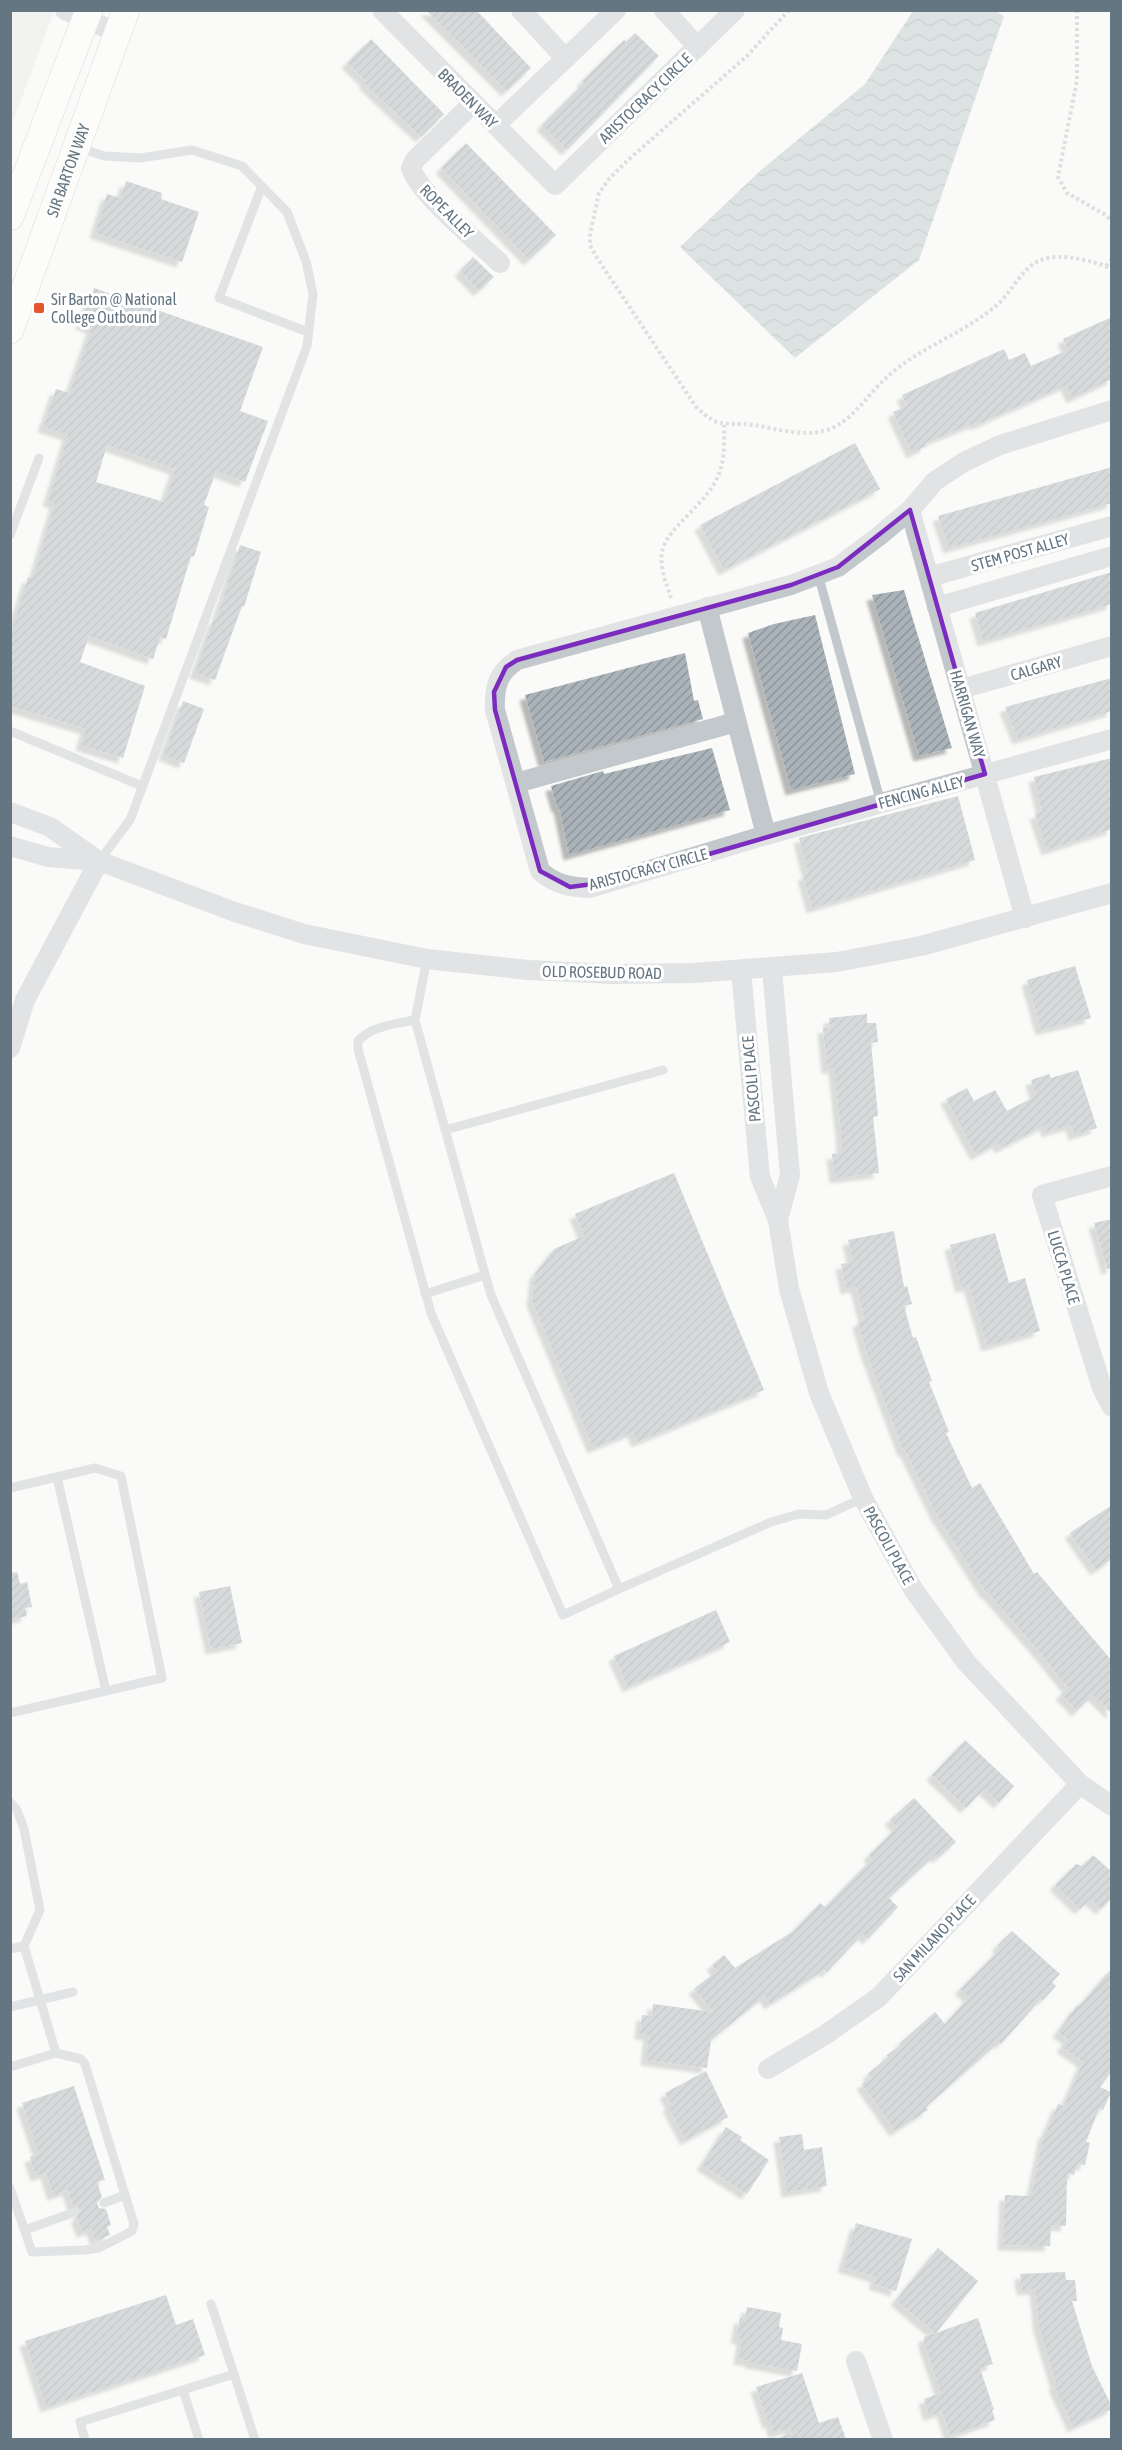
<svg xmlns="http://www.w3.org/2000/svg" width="1122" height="2450" font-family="'Asap Condensed',sans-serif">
<defs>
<pattern id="water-waves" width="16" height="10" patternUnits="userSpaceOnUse" patternTransform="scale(1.5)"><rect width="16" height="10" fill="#bbc7cb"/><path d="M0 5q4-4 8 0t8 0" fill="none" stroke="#9ca6aa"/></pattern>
<pattern id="building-hatch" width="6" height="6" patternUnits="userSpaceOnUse" patternTransform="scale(1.5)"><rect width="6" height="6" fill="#aab3b9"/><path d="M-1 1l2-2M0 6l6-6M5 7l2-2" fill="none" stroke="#8e969c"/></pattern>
<filter id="shadow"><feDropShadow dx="-5.5" dy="5.5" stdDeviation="1.5" flood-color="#0004"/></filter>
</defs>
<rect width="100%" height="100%" fill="#fafaf8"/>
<path fill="#e8e9e9" d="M 11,10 L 54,11 L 11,127 L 10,11 Z"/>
<path fill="url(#water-waves)" d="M 913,11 L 995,11 L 1004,16 L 919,260 L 795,358 L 680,247 L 760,171 L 865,84 Z"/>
<path fill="url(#building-hatch)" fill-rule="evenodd" filter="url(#shadow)" d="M 426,10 L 476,10 L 531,68 L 507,91 Z
M 635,33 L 659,56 L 567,150 L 542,125 L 584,83 L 582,81 L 593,70 L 624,40 L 626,42 Z
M 371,39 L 444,114 L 421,137 L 364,83 L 366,81 L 347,63 Z
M 466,143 L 556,235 L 529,260 L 441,168 Z
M 126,181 L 162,193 L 161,199 L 199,212 L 182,262 L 95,233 L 107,194 L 120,198 Z
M 473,257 L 494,277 L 479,291 L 460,271 Z
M 94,288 L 263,347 L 240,411 L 268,421 L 245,482 L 216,471 L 204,505 L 209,507 L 194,557 L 191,556 L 166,639 L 160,637 L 153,659 L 89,636 L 80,662 L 145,686 L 123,758 L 81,745 L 86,729 L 10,706 L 10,635 L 28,577 L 33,578 L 55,503 L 48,501 L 68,435 L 43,427 L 56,389 L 69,393 L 92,328 L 81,324 ZM 107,445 L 175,469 L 164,502 L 96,482 Z
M 1112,317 L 1112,379 L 1072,398 L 1066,385 L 976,425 L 975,423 L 925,443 L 926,446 L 912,453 L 893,412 L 907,406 L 902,395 L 1004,349 L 1009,360 L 1025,353 L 1031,366 L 1068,350 L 1063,339 Z
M 855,443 L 880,489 L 724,570 L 700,525 Z
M 1112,467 L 1112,503 L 949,548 L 938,516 Z
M 240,545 L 261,552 L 244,607 L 242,606 L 215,680 L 195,673 L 214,619 L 216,620 Z
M 1112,572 L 1112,604 L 983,641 L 975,613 Z
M 904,590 L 952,748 L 919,756 L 872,595 Z
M 815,615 L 855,774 L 791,790 L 748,633 L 774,624 Z
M 685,653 L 694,701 L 698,700 L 703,719 L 544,762 L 525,695 Z
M 1112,678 L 1112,711 L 1018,739 L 1005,707 Z
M 183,701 L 204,709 L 184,763 L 164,755 Z
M 712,748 L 730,810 L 569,855 L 559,807 L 557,807 L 551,786 L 603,771 L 604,774 Z
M 1112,758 L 1112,829 L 1047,850 L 1035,814 L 1042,812 L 1034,777 Z
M 958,796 L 975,860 L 812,908 L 803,875 L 808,874 L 799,838 Z
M 1075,966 L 1091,1018 L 1041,1030 L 1027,980 Z
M 867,1014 L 867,1023 L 876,1023 L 878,1042 L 871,1043 L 878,1116 L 873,1117 L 879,1173 L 835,1178 L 832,1154 L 842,1153 L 841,1133 L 834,1068 L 827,1068 L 823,1028 L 830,1028 L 829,1018 Z
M 1078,1070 L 1097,1128 L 1074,1135 L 1071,1125 L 1047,1132 L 1045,1125 L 1001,1148 L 998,1143 L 976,1155 L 946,1099 L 967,1088 L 974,1101 L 995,1090 L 1007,1111 L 1036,1096 L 1031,1080 L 1049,1074 L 1051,1078 Z
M 674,1173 L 764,1390 L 637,1442 L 633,1432 L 593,1448 L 532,1301 L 535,1274 L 554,1249 L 584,1236 L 575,1214 Z
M 1112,1219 L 1112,1268 L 1107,1269 L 1094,1223 Z
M 894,1231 L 904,1287 L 907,1286 L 912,1304 L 904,1306 L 913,1338 L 916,1337 L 932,1381 L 929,1382 L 949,1432 L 946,1433 L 972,1488 L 980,1483 L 1034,1574 L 1037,1572 L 1112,1661 L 1112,1714 L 1093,1695 L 1077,1711 L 1061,1694 L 1068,1688 L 1035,1647 L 987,1592 L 986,1593 L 936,1514 L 905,1450 L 903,1451 L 866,1351 L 858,1323 L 864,1318 L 856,1287 L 846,1289 L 841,1264 L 853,1262 L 848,1240 Z
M 995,1233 L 1009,1283 L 1025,1278 L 1040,1331 L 987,1346 L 969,1285 L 961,1288 L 950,1245 Z
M 1112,1505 L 1112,1559 L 1096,1570 L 1070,1533 Z
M 17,1572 L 20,1584 L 27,1582 L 32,1607 L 25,1608 L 27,1616 L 10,1620 L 10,1573 Z
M 230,1586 L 242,1643 L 211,1649 L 199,1592 Z
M 716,1610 L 730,1642 L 628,1687 L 614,1656 Z
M 965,1740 L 1014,1786 L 999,1803 L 984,1789 L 966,1808 L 932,1775 Z
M 914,1798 L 956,1842 L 938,1858 L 935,1855 L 889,1898 L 898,1907 L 868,1939 L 863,1934 L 827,1972 L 824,1970 L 770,2004 L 765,1996 L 711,2040 L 707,2068 L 646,2060 L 649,2035 L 640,2034 L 642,2015 L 652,2016 L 653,2004 L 713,2012 L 694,1989 L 717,1971 L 712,1965 L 724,1955 L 735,1968 L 792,1932 L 820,1903 L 825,1907 L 872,1859 L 869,1855 L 897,1827 L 890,1820 Z
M 1093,1855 L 1112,1872 L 1112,1898 L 1101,1909 L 1090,1899 L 1080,1909 L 1055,1885 L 1076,1864 L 1082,1866 Z
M 1012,1931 L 1060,1974 L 1052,1982 L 1056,1986 L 1043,2000 L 1041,1999 L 1001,2044 L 999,2042 L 926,2107 L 928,2110 L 895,2131 L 862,2084 L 871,2078 L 868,2074 L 888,2057 L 887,2055 L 901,2045 L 899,2044 L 935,2012 L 945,2024 L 969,1997 L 960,1989 L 1000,1949 L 997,1946 Z
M 1112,1968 L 1112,2071 L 1100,2087 L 1111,2092 L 1103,2110 L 1099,2109 L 1086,2142 L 1090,2143 L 1085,2165 L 1077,2164 L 1074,2175 L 1067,2173 L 1066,2226 L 1051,2225 L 1050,2246 L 1003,2245 L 1005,2195 L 1031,2196 L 1044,2133 L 1046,2133 L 1058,2104 L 1064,2106 L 1083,2062 L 1062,2047 L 1068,2039 L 1058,2032 L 1077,2005 L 1079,2006 Z
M 706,2071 L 728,2117 L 686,2140 L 668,2106 L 671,2104 L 665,2093 Z
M 74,2086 L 105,2180 L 97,2182 L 102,2197 L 97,2203 L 99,2208 L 106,2209 L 111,2225 L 107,2227 L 110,2235 L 96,2241 L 92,2229 L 82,2232 L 77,2218 L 81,2210 L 79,2207 L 73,2206 L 68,2190 L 53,2195 L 46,2173 L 36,2176 L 30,2157 L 39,2154 L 22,2103 Z
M 726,2127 L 742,2137 L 740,2140 L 769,2160 L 747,2194 L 702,2165 Z
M 802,2134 L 804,2150 L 822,2147 L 827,2186 L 787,2192 L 779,2137 Z
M 856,2223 L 912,2239 L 896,2291 L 874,2284 L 876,2277 L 843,2267 Z
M 938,2248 L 978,2281 L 936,2333 L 978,2318 L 993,2364 L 980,2368 L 994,2410 L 992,2410 L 995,2420 L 950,2436 L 942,2411 L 929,2416 L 924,2399 L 941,2393 L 924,2343 L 924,2337 L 935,2333 L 896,2300 Z
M 1065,2272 L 1066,2280 L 1075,2280 L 1077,2301 L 1072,2301 L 1092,2366 L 1112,2407 L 1112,2409 L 1073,2427 L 1054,2385 L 1056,2384 L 1039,2327 L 1035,2289 L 1022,2290 L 1020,2274 Z
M 166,2295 L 176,2325 L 193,2319 L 205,2355 L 46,2407 L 25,2341 Z
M 747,2307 L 781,2313 L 779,2327 L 783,2328 L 781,2340 L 802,2344 L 797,2371 L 751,2363 L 751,2361 L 739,2359 L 742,2339 L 736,2338 L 740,2318 L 745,2319 Z
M 802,2373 L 819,2423 L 838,2417 L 846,2439 L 780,2439 L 780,2437 L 792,2433 L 790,2428 L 774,2433 L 771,2422 L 768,2423 L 756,2387 Z"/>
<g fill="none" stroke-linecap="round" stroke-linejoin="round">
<g stroke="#b3babf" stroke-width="28">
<g id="secondary">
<path d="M 10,217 L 89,10"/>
<path id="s1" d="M 10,330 L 126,10"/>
</g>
</g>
<path stroke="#bbbfc2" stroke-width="4" stroke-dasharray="3 3" stroke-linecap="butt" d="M 789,10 L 747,56 L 628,160 L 609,179 L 599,193 L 590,234 L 590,245 L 597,258 L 696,407 C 722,431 723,421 754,425 C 777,429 807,438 830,429 C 854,419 868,394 887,377 C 920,347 963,334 997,305 C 1012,292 1022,267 1041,260 C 1060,252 1094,261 1112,269
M 1077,10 L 1077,80 L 1058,177 L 1067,193 L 1104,214 L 1112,221
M 1106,266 L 1112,259
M 671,598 C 666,583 658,564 663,548 C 667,536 677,527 685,518 C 718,484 726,474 724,425"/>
<path stroke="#c3c8cc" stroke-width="9" d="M 80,148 L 104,156 L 140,158 L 192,150 L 242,166 L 287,212 L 306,261 L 313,294 L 307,346 L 130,820 L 99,861
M 262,186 L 219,298 L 308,332
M 10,535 L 39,458
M 818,574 L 881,803
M 10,731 L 142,786
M 427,959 L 415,1020 L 483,1267 L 491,1295 L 619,1589 L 771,1522 L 799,1514 L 826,1515 L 863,1498
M 415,1020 C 396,1024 371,1026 358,1041 L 358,1049 L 431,1313 L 563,1615 L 619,1589
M 445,1130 L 663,1070
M 425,1294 L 485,1275
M 57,1477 L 106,1691
M 10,1488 L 95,1468 L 121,1476 L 162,1678 L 10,1713
M 10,1802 L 17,1810 L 24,1829 L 40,1910 L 24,1946
M 10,1949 L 24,1946 L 56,2053 L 10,2067
M 10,2007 L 73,1992
M 10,2188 L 32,2252 L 85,2250 L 99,2248 L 132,2231 L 134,2224 L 85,2064 L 81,2059 L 56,2053
M 104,2203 L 125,2195
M 25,2230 L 75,2212
M 211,2304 L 234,2374
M 183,2390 L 199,2440
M 85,2440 L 80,2422 L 234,2374 L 255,2440"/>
<path stroke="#c3c8cc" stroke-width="20" d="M 65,10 L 118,33
M 382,10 L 555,185 L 735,10
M 521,10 L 565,58
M 664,10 L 698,47
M 473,103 L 415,160 L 411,168 C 419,194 478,242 500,263
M 496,125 L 616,10
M 910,510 L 1025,918
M 929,577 L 1112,526
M 707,607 L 766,835 L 590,888 C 570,887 556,885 540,871 L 495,710 C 494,688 497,673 517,660 L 791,585 L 838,567 L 879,536 L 910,510 L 935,481 L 964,462 L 1000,445 L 1112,410
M 937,607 L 1112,556
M 961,689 L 1112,646
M 516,783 L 736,722
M 10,812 L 50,827 L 97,860
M 766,835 L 1112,739
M 10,846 L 48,857 L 99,861 L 235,912 L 304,934 L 427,959 L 528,970 L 612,974 L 694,973 L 837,962 L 921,946 L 1112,893
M 772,969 L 790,1175 L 778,1220
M 741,970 L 760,1177 L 778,1220 L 789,1289 L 819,1393 L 863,1498 L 913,1589 L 966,1662 L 1080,1784 L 1112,1806
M 10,1048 L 25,1000 L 99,861
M 1112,1176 L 1042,1195 L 1102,1388 L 1112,1407
M 768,2069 L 825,2035 L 879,1997 L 1080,1784
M 856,2361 L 883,2440"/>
<use href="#secondary" stroke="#fff" stroke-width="27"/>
</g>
<path d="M0 0H1122V2450H0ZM 910,510 L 985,774 L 616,881 L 570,887 L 540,871 L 495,710 L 494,692 L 506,667 L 517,660 L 791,585 L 838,567 Z" fill="#fafaf8" fill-opacity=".55" fill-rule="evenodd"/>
<path fill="none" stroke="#7b2cbf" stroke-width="4.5" stroke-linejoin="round" d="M 910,510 L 985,774 L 616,881 L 570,887 L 540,871 L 495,710 L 494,692 L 506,667 L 517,660 L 791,585 L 838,567 Z"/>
<rect fill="#e4572e" stroke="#fff" stroke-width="2" x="33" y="302" width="12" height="12" rx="3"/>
<g text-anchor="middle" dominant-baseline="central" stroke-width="6" stroke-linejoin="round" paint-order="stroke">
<g font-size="16" fill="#657683" stroke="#fff">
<text transform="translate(468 98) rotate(45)">BRADEN WAY</text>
<text transform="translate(645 98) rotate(-44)">ARISTOCRACY CIRCLE</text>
<text stroke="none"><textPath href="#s1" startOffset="170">SIR BARTON WAY</textPath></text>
<text transform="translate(447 211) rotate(45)">ROPE ALLEY</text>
<text transform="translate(1020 552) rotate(-16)">STEM POST ALLEY</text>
<text transform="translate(1036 668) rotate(-16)">CALGARY</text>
<text transform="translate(968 714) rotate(74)">HARRIGAN WAY</text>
<text transform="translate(921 792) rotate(-15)">FENCING ALLEY</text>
<text transform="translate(648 869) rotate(-15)">ARISTOCRACY CIRCLE</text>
<text transform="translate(602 972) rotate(1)">OLD ROSEBUD ROAD</text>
<text transform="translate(751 1079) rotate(-95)">PASCOLI PLACE</text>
<text transform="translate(1064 1267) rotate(73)">LUCCA PLACE</text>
<text transform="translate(889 1545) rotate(61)">PASCOLI PLACE</text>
<text transform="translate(934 1938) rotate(-47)">SAN MILANO PLACE</text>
</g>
<g font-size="16" fill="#657683" stroke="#fff" text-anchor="start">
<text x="51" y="299">Sir Barton @ National<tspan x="51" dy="18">College Outbound</tspan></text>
</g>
</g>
<rect width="1122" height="2450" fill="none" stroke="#657683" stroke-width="24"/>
</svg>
